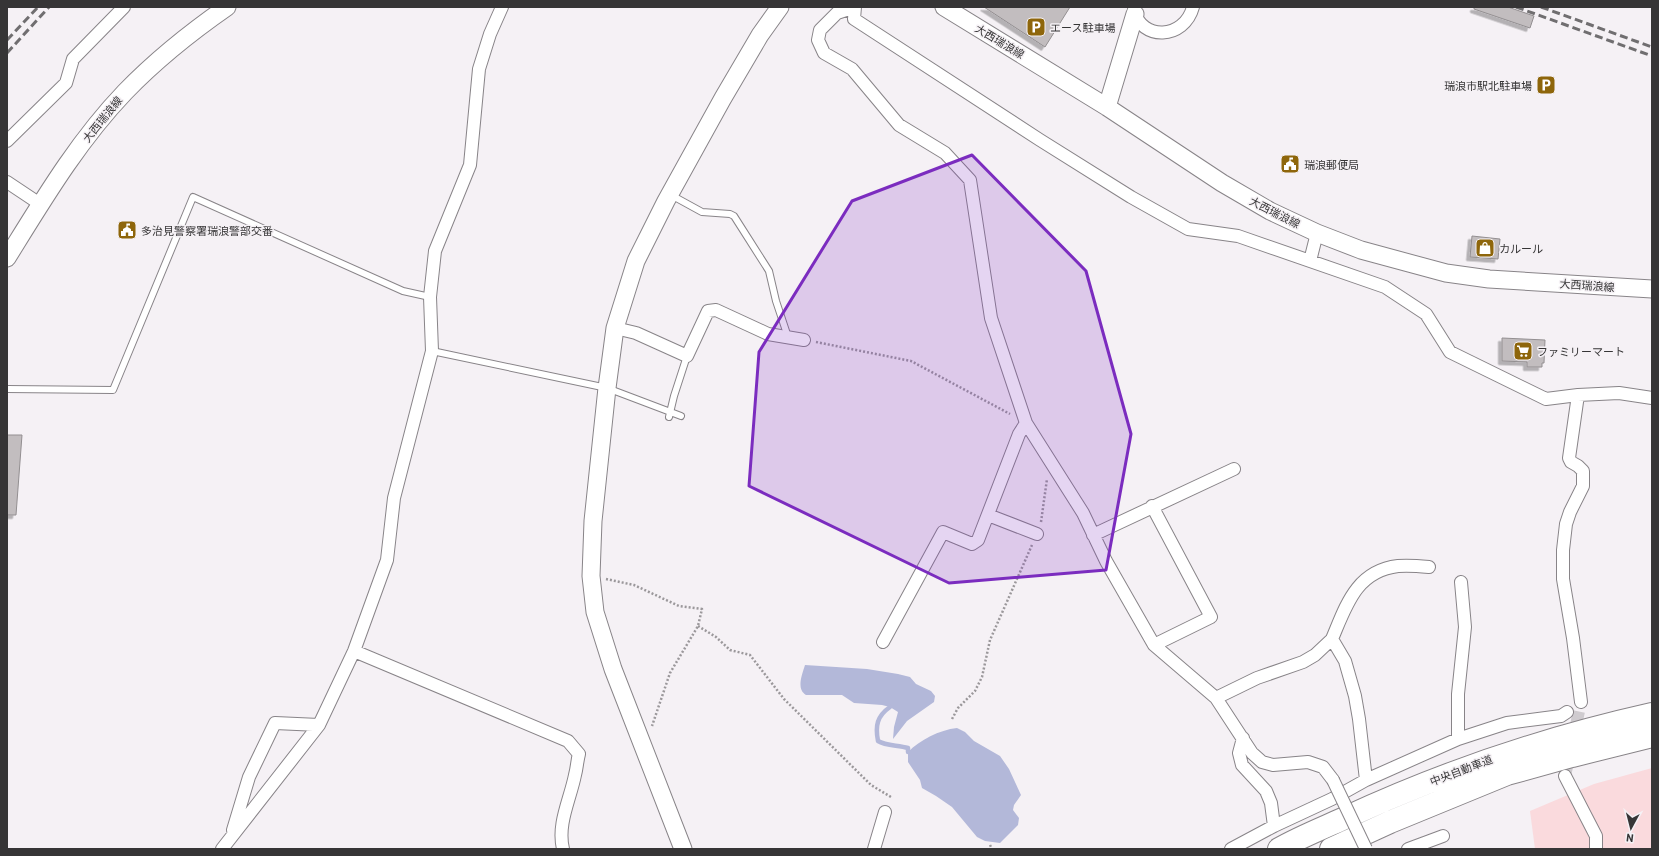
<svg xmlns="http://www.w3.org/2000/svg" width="1659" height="856" font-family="Barlow,'Noto Sans JP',sans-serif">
<defs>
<filter id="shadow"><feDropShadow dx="-3.5" dy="3.5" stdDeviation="0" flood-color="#0004"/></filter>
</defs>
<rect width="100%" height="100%" fill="#f5f1f5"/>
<path fill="#fadadd" d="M 1652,768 L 1652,849 L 1535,849 L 1530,811 L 1594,784 Z"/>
<path fill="#b3b8d9" d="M 805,665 L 867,669 L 898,674 L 910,677 L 916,684 L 931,691 L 935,696 L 934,702 L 907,721 L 893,739 L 894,727 L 898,712 L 890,707 L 882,705 L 854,703 L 842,695 L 806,695 C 796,689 802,675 805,665 Z
M 957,728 L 965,732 L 974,741 L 1000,756 L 1009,769 L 1021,795 L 1014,805 L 1013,810 L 1019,818 L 1018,825 L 1000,843 L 985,841 L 977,837 L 952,807 L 936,796 L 922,788 L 920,780 L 908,762 L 908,752 C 920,740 939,730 957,728 Z"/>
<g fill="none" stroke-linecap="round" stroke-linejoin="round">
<path stroke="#b3b8d9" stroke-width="4.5" d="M 890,707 C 877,716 875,726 878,741 C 886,746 898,745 908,748 L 908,752"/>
</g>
<path fill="#c2bdbf" stroke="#938f91" filter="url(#shadow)" d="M 984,7 L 1070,7 L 1045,47 Z
M 1474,7 L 1508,7 L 1534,16 L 1530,28 L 1474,9 Z
M 1472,236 L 1500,239 L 1498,259 L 1470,257 Z
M 1502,338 L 1545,340 L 1544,363 L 1542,363 L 1542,367 L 1527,367 L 1527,362 L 1502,361 Z
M 7,435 L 22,435 L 16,515 L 7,515 Z"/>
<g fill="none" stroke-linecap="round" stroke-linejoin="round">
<path stroke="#cfcbcf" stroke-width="12" stroke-dasharray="12 6" stroke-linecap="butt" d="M 1565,776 L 1581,702"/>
<g stroke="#888488" stroke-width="8">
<path id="lane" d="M 671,195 L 702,212 L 730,214 L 734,216 L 769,271 L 776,301 L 788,337
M 432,351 L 607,388 L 681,416
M 7,389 L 113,390 L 193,197 L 403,291 L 430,297
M 669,417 L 674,396 L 687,356"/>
</g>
<g stroke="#888488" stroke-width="14">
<path id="street" d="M 1134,10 C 1141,41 1184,40 1193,7
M 7,141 L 66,83 L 73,59 L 124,7
M 7,182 L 40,204
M 1310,261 L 1317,233
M 615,328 L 636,333 L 687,356 L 708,311 L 716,310 L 768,334 L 804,340
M 1578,395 L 1569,458 L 1571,462 L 1578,466 L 1583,471 L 1583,486 L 1570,512 L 1566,524 L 1563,550 L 1563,579 L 1573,638 L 1581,702
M 1152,506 L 1211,617 L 1154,645
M 988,515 L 1037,534
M 1093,535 L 1234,469
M 1332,639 C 1346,606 1356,571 1398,566 C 1408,565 1419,566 1429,567
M 883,642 L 943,532 L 972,544 L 978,540 L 1019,434 L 1026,423
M 354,651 L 568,741 L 579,754 C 577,761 577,768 575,775 C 570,800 557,824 563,849
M 1216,698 L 1257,678 L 1303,662 L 1315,655 L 1332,639 L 1345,661 L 1355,696 L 1359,719 L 1366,780
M 1243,738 L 1239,753 L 1242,765 L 1266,791 L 1271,803 L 1274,826 L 1332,799 L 1366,780 L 1458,739 L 1507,723 L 1561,716 L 1567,712
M 1458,739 L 1458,694 L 1465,627 L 1461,582
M 1565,776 L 1596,836 L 1596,849
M 1333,780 L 1323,767 L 1308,762 L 1273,765 L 1262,762 L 1252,753 L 1216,698 L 1154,645 L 1106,561 L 1083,513 L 1026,423 L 991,318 L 970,180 L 945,153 L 899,125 L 852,69 L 824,53 L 818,40 L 820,30 L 837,13 L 855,7 L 854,19 L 1040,140 L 1131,197 L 1188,229 L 1238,236 L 1385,287 L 1426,314 L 1450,352 L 1546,399 L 1578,395 L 1619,393 L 1652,398
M 233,830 L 249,777 L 275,723 L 319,725
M 222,849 L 319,725 L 354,651 L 387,560 L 394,498 L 432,351 L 430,297 L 435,251 L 470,165 L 479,69 L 490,34 L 502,7
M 874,849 L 885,812
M 1231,849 L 1274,826
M 1408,849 L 1443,836"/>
</g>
<g stroke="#888488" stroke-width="19">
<path id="secondary" d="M 944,7 L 1107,107 L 1222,183 L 1270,211 L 1317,233 L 1361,250 L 1446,273 L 1489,279 L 1652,289
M 1107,107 L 1135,14
M 7,258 C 43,200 78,141 125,92 C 155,61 191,32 227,7
M 683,849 L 613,669 L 595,612 L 591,576 L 593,521 L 607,388 L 615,328 L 636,261 L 666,201 L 723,98 L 760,35 L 780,7"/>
</g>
<g stroke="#888488" stroke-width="24">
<path id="highway" d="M 1279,849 C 1300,837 1323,828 1345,818 C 1444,772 1545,738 1652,714
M 1331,849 L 1390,822 L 1507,774 L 1572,756 L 1652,736"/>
</g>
<path stroke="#9b989b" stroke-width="2.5" stroke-dasharray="2 2" stroke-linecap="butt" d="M 816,342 L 911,361 L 1010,414
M 1041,522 L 1047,479
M 606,579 L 634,585 L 679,606 L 702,609 L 698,626 L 670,673 L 652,726
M 698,626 L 716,637 L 730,650 L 750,655 L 784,699 L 871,785 L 891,797
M 952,719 L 958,708 L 975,691 L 982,677 L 990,640 L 1032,545
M 990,845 L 992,849"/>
<use href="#lane" stroke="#fff" stroke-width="6"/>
<use href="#street" stroke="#fff" stroke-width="12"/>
<use href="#secondary" stroke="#fff" stroke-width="17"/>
<use href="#highway" stroke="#fff" stroke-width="22"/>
<path stroke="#706e70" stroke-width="3" stroke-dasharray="8 4" stroke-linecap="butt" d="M 1516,7 L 1652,56
M 1541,7 L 1652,47
M 7,40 L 38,7
M 7,53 L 49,7"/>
<g stroke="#888488" stroke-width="14" stroke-linecap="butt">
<path id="street-bridge" d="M 1333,780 L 1366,849"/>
</g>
<use href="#street-bridge" stroke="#fff" stroke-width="12"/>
</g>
<path fill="#7b2cbf" fill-opacity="0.2" stroke="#7b2cbf" stroke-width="3" stroke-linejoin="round" d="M 972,155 L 1086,271 L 1131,434 L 1106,570 L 949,583 L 749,486 L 759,352 L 852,201 Z"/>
<defs>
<g id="parking-square" transform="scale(1)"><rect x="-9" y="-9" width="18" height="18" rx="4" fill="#8e660b" stroke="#f5f1f5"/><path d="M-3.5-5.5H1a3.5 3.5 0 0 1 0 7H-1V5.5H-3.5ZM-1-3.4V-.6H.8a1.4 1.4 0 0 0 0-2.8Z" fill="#fff"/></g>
<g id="civic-square" transform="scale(1)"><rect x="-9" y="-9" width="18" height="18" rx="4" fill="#8e660b" stroke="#f5f1f5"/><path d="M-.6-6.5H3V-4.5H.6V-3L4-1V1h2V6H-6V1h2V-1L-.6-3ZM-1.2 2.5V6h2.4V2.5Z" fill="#fff"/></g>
<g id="shop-square" transform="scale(1)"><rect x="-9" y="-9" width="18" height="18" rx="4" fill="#8e660b" stroke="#f5f1f5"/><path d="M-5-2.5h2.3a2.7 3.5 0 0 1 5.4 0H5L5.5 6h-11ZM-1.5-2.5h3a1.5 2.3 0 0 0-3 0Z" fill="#fff"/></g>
<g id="supermarket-square" transform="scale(1)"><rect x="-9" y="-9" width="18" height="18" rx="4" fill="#8e660b" stroke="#f5f1f5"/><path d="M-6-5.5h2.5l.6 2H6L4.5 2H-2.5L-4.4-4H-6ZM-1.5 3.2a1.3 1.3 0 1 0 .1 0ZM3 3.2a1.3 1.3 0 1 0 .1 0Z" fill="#fff"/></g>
</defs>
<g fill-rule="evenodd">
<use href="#parking-square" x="1036" y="27"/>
<use href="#parking-square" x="1546" y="85"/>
<use href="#civic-square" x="1290" y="164"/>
<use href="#civic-square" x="127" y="230"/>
<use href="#shop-square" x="1485" y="248"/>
<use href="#supermarket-square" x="1523" y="351"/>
</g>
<g text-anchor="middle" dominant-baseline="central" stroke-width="3" stroke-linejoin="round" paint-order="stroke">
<g font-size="11" fill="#363536" stroke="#f5f1f5" text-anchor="start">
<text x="1050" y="27">エース駐車場</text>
<text x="1532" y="85" text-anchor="end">瑞浪市駅北駐車場</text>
<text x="1304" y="164">瑞浪郵便局</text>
<text x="141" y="230">多治見警察署瑞浪警部交番</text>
<text x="1499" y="248">カルール</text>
<text x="1537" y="351">ファミリーマート</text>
</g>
<g font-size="11" fill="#363536" stroke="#f5f1f5">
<text transform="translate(1000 41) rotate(31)">大西瑞浪線</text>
<text transform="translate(102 119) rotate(-51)">大西瑞浪線</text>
<text transform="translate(1275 212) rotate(27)">大西瑞浪線</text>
<text transform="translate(1587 285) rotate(4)">大西瑞浪線</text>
<text transform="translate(1461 770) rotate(-21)">中央自動車道</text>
</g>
</g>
<rect width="1659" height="856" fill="none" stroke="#363536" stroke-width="16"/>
<g transform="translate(1631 828) rotate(187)" stroke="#f5f1f5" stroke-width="3" paint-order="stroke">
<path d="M0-3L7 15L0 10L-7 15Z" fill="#363536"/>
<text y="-6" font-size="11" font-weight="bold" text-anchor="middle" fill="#363536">N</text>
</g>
</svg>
